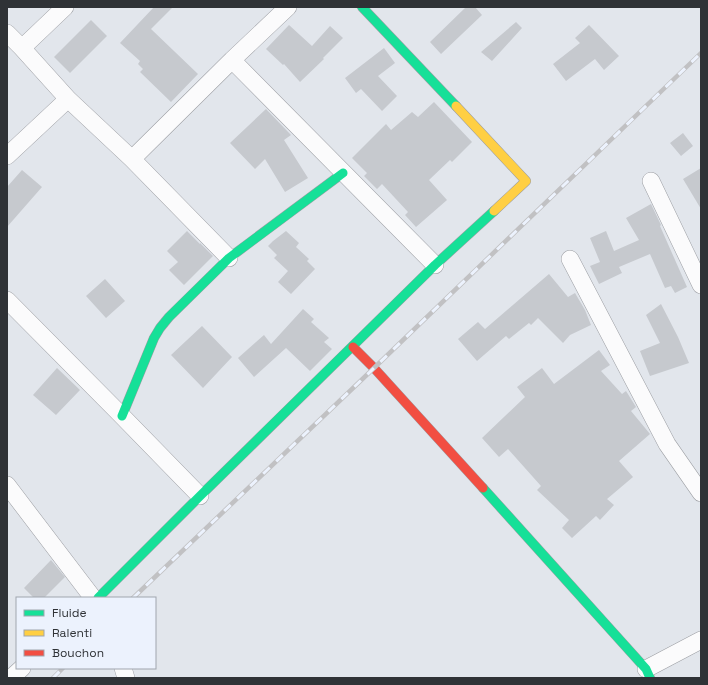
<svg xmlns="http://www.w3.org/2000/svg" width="708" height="685" font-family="'Space Grotesk',sans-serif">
<rect width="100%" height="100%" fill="#e2e6ec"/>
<path fill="#c6c9ce" d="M 154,7 L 173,7 L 151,29 L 198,74 L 171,102 L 140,72 L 143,69 L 138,64 L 140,61 L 120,43 Z
M 466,7 L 475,7 L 482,15 L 441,54 L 430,42 Z
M 91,20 L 107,36 L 70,73 L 54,57 Z
M 516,22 L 522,28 L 492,61 L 481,52 Z
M 289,25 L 312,46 L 330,26 L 343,38 L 323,58 L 324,59 L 300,82 L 284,64 L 283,65 L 266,49 Z
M 589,25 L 619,56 L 604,70 L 595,59 L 566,81 L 553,64 L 580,43 L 575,38 Z
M 384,48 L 395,63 L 378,76 L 397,96 L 382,111 L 361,89 L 356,93 L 345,78 Z
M 434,102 L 472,142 L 452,162 L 450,160 L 429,180 L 447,200 L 416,227 L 405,215 L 408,212 L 382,184 L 377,189 L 364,176 L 367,173 L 352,158 L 386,124 L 391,130 L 412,112 L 418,117 Z
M 266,109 L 291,135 L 284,140 L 308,178 L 285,192 L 265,159 L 255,169 L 230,143 Z
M 683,133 L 693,146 L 681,156 L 670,143 Z
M 701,168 L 701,209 L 683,179 Z
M 22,170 L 42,187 L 7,227 L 7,187 Z
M 651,204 L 661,225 L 660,226 L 687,287 L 675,293 L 671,286 L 665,288 L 650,254 L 619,267 L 622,273 L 599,284 L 590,266 L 600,262 L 590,238 L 606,231 L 614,251 L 639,240 L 626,218 Z
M 187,231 L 200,244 L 200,243 L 213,256 L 184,285 L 169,270 L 178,262 L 167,251 Z
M 286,231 L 299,243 L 296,247 L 309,259 L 307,261 L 315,269 L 291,294 L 278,282 L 288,271 L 274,258 L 277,255 L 268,246 L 273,241 Z
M 549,274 L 568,297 L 575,293 L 585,310 L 591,325 L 570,335 L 563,343 L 538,318 L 531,325 L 529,323 L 509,339 L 506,336 L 477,361 L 458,339 L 478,322 L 485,329 Z
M 105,279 L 125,301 L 106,318 L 86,296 Z
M 661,304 L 678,337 L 689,363 L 650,376 L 640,351 L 660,343 L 646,315 Z
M 303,309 L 314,319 L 311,322 L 329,338 L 324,342 L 332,349 L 310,371 L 286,348 L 254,377 L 238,358 L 264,335 L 271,344 Z
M 202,326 L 232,357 L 203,388 L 171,355 Z
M 599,350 L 610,365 L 601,371 L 622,394 L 626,391 L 636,407 L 631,411 L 650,434 L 619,461 L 633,477 L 607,499 L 614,505 L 600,520 L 596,516 L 572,538 L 562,528 L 569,520 L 537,490 L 541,486 L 508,449 L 499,457 L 482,438 L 525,397 L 517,387 L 542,368 L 554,384 Z
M 57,368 L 80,390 L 56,415 L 33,395 Z
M 51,560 L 65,577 L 44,598 L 34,598 L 24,588 Z"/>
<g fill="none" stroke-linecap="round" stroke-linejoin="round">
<g stroke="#9c9ea3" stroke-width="18">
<path id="street" d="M 7,33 L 22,48 L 68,99 L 132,159 L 229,258
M 22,48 L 65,7
M 232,60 L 435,265
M 7,156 L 68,99
M 132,159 L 232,60 L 288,7
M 651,181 L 701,285
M 570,259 L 667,444 L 701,493
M 7,300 L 122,416 L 200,496
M 7,485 L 93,598
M 123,668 L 126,678
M 646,669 L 701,640
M 11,678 L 22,668"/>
</g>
<g stroke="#9c9ea3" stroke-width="10">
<path id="fast" d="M 362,7 L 456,106
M 122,416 L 154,338 L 160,328 L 169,317 L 229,258 L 343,173
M 483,488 L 646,669 L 650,678
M 98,598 L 200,496 L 435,265 L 494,211"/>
</g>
<g stroke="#9c9ea3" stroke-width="10">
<path id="slow" d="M 456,106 L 526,181 L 494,211"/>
</g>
<g stroke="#9c9ea3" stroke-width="10">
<path id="jam" d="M 353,347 L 374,368 L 483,488"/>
</g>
<use href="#street" stroke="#fbfbfc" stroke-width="17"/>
<use href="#fast" stroke="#16e098" stroke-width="9"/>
<use href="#slow" stroke="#ffcf43" stroke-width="9"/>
<use href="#jam" stroke="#f24e42" stroke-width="9"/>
<g stroke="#c1c1c3" stroke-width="4.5">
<path id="rail" d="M 133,598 L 374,368 L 701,53
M 53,678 L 63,668"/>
</g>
<use href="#rail" stroke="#ecf2fd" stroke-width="3" stroke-dasharray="9" stroke-linecap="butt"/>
</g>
<rect width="708" height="685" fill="none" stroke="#2f3236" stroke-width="16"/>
<rect x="16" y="597" width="140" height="72" fill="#ecf2fd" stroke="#a0a5ad"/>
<rect x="24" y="610" width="20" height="6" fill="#16e098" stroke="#a0a5ad"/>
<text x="52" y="617" font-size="12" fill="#2f3236">Fluide</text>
<rect x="24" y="630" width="20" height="6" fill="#ffcf43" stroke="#a0a5ad"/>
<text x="52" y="637" font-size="12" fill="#2f3236">Ralenti</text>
<rect x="24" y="650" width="20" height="6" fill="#f24e42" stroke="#a0a5ad"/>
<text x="52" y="657" font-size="12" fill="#2f3236">Bouchon</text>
</svg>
